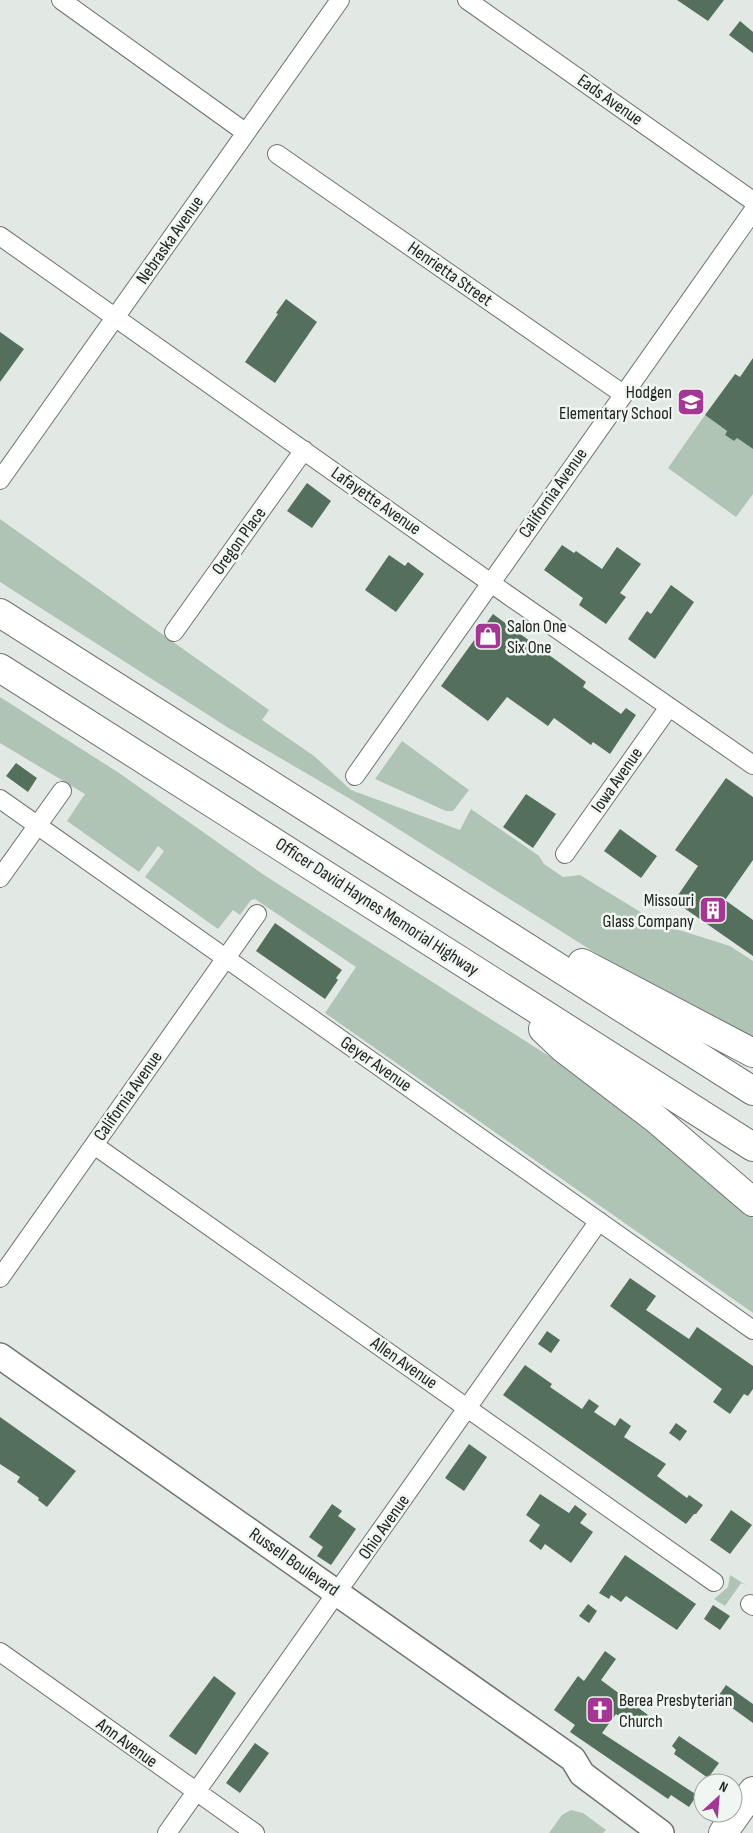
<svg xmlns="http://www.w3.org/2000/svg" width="753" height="1833" font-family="'Sofia Sans Condensed',sans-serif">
<rect width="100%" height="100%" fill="#e2e8e4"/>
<path fill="#b0c4b6" d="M 705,415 L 727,431 L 725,435 L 734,441 L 737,438 L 753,449 L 753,494 L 736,517 L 668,468 Z
M 0,519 L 269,710 L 262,720 L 314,756 L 351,790 L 460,830 L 471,809 L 539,856 L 544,864 L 563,877 L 580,875 L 660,924 L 730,946 L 753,961 L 753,1046 L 680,1006 L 352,800 L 227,727 L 0,582 Z
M 0,697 L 119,773 L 264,875 L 596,1086 L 753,1218 L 753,1313 L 325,1013 L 356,967 L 255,899 L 251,900 L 240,915 L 233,910 L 218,929 L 145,877 L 164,851 L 158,846 L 139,872 L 67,821 L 85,794 L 0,743 Z
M 402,741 L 469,790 L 453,811 L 446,811 L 375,779 Z
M 730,1575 L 746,1585 L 741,1583 L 725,1606 L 714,1599 L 728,1587 Z
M 571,1810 L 583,1813 L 606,1830 L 603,1833 L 549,1833 L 562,1815 Z"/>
<path fill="#54705d" d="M 677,0 L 724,0 L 708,21 Z
M 740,21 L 753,32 L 753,53 L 729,35 Z
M 286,299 L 317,322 L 275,383 L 245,362 L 278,314 L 276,313 Z
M 0,332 L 24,349 L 0,382 Z
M 753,358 L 753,449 L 737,438 L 734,441 L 725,435 L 727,431 L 705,415 L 735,374 L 740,377 Z
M 307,483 L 331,501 L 312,528 L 287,511 Z
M 562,545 L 574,553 L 576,551 L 602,569 L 617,547 L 641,564 L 620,593 L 626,597 L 606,624 L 579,605 L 583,598 L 544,570 Z
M 389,555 L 405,566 L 408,562 L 424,574 L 396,612 L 365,590 Z
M 671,585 L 694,602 L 655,659 L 628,639 L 647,611 L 651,614 Z
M 493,614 L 586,682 L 583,687 L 621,714 L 626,708 L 636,715 L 610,754 L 593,742 L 591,745 L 554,718 L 548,726 L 507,697 L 488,721 L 441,686 Z
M 16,763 L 37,778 L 28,792 L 6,776 Z
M 726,778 L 753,797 L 753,860 L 725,900 L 753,920 L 753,956 L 674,901 L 698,866 L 675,850 Z
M 526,794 L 556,814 L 533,848 L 503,827 Z
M 620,829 L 657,856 L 641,878 L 604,851 Z
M 275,923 L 342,970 L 336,978 L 338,980 L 325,999 L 256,951 Z
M 630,1278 L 656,1296 L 646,1310 L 689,1339 L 697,1327 L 753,1366 L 753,1389 L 748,1396 L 744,1394 L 730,1414 L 713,1402 L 722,1389 L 610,1306 Z
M 547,1331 L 560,1340 L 551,1353 L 538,1344 Z
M 525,1365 L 552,1384 L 550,1387 L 582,1409 L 589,1399 L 599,1406 L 594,1412 L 615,1426 L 620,1418 L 631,1426 L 624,1437 L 666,1464 L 657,1476 L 687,1498 L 689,1495 L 703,1505 L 696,1514 L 694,1514 L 686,1524 L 503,1395 Z
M 0,1417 L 76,1471 L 47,1507 L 38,1500 L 39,1498 L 17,1482 L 20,1477 L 0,1464 Z
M 676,1423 L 687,1431 L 680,1441 L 669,1433 Z
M 469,1444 L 487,1457 L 464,1491 L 445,1478 Z
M 540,1494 L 569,1513 L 575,1505 L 587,1514 L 580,1523 L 593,1532 L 571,1563 L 545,1544 L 541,1550 L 529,1541 L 540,1525 L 526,1515 Z
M 332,1504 L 342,1511 L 338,1516 L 356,1529 L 331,1565 L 317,1556 L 323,1547 L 309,1537 Z
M 731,1510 L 752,1525 L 730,1554 L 710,1540 Z
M 625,1555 L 696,1604 L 677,1630 L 626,1596 L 621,1602 L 611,1595 L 609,1599 L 599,1593 Z
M 588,1604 L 597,1611 L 589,1623 L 579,1616 Z
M 713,1605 L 730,1616 L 720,1630 L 704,1619 Z
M 605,1651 L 616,1659 L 601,1680 L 648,1715 L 638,1729 L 616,1714 L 602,1733 L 697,1795 L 689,1807 L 671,1795 L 668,1799 L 570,1732 L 575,1725 L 554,1710 L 578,1676 L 584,1681 Z
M 214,1676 L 236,1693 L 196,1755 L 169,1736 Z
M 726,1685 L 753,1704 L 753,1723 L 728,1705 L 730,1702 L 719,1695 Z
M 679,1736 L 719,1763 L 708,1778 L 674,1754 L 676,1750 L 672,1746 Z
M 255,1743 L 269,1753 L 240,1793 L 226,1783 Z"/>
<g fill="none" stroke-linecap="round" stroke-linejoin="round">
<g stroke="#6f7470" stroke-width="20">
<path id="street" d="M 61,0 L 245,132
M 467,0 L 753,201
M 277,154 L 623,394
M 0,236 L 505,593 L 753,765
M 0,480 L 340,0
M 174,632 L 304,450
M 355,776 L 753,211
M 0,799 L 753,1330
M 565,854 L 669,707
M 0,878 L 62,791
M 94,1145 L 714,1582
M 0,1278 L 257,914
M 750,1604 L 753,1606
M 0,1652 L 255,1833
M 167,1833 L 599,1221"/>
</g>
<g stroke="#6f7470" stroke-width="28">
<path id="secondary" d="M 0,1356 L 573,1759 L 582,1774 L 661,1833"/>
</g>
<g stroke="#6f7470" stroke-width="30">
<path id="primary" d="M 723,1833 L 753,1791"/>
</g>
<g stroke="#6f7470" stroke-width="30">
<path id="highway" d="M 0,613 L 753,1091
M 0,668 L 753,1147
M 582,963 L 753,1053
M 543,1029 L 563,1048 L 656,1119 L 753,1202"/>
</g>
<use href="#street" stroke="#fff" stroke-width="18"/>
<use href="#secondary" stroke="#fff" stroke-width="25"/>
<use href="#primary" stroke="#fff" stroke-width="28"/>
<use href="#highway" stroke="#fff" stroke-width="28"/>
</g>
<defs>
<g id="school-square" transform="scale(1.4375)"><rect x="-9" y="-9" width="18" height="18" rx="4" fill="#a53794" stroke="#f0f6f1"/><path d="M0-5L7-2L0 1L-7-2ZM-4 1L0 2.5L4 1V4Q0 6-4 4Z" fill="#fff"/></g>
<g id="shop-square" transform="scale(1.4375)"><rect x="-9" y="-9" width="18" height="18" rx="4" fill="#a53794" stroke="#f0f6f1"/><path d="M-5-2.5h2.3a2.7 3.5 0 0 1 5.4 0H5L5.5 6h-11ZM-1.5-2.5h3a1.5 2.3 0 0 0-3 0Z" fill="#fff"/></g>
<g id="building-square" transform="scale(1.4375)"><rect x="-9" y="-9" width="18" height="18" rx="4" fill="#a53794" stroke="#f0f6f1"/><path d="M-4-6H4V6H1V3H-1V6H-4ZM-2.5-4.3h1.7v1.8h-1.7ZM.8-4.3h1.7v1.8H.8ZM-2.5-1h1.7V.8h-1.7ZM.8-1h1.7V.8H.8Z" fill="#fff"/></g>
<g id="church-square" transform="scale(1.4375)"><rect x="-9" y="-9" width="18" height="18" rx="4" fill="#a53794" stroke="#f0f6f1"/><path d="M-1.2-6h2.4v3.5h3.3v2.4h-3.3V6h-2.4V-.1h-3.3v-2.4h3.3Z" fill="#fff"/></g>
</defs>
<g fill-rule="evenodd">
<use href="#school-square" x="691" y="402"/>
<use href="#shop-square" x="488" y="636"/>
<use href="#building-square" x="713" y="910"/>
<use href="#church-square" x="600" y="1710"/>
</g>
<g text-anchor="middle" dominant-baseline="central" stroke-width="5" stroke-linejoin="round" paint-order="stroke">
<g font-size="18" fill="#212321" stroke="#f0f6f1">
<text transform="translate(610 100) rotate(35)">Eads Avenue</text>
<text transform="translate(170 240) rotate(-55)">Nebraska Avenue</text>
<text transform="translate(450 274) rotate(35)">Henrietta Street</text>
<text transform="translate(553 493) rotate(-55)">California Avenue</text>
<text transform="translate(376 501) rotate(35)">Lafayette Avenue</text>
<text transform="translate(239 541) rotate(-54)">Oregon Place</text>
<text transform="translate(617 780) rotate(-55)">Iowa Avenue</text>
<text transform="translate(377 907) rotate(33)">Officer David Haynes Memorial Highway</text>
<text transform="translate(376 1064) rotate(35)">Geyer Avenue</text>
<text transform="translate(128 1096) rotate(-55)">California Avenue</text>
<text transform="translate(404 1363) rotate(35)">Allen Avenue</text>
<text transform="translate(384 1527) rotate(-55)">Ohio Avenue</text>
<text transform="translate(294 1562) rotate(35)">Russell Boulevard</text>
<text transform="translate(127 1743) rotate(36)">Ann Avenue</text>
</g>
<g font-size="18" fill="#212321" stroke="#f0f6f1" text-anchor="end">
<text x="672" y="392">Hodgen<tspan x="672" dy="21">Elementary School</tspan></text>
<text x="507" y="626" text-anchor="start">Salon One<tspan x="507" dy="21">Six One</tspan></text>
<text x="694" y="900">Missouri<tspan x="694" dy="21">Glass Company</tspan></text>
<text x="619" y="1700" text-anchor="start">Berea Presbyterian<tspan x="619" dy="21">Church</tspan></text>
</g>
</g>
<g transform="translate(718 1798) rotate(26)"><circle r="24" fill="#f0f6f1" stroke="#9da29e"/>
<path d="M0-4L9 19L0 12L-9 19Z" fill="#a53794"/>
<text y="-8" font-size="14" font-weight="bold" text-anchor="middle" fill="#212321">N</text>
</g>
</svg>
